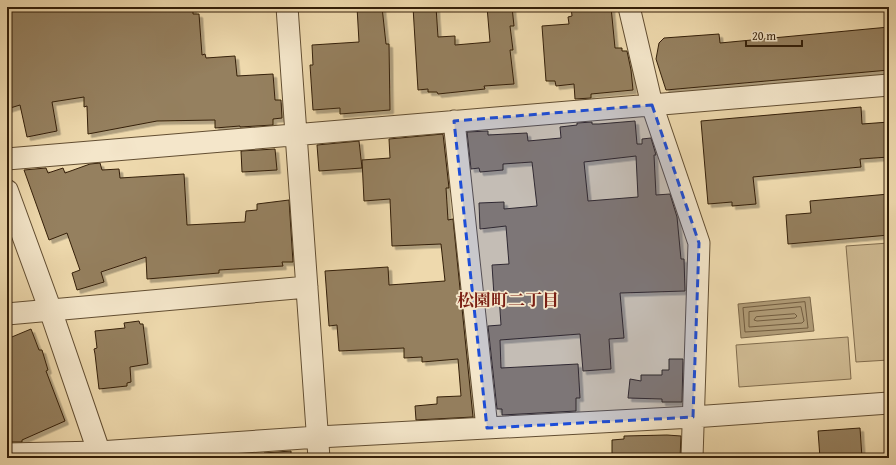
<svg xmlns="http://www.w3.org/2000/svg" width="896" height="465" font-family="'Gentium Book Plus','Noto Serif JP',serif">
<defs>
<filter id="shadow"><feDropShadow dx="3.5" dy="3.5" stdDeviation="0" flood-color="#0004"/></filter>
</defs>
<rect width="100%" height="100%" fill="#eed9ad"/>
<filter id="stains"><feTurbulence type="fractalNoise" baseFrequency=".005" numOctaves="4"/><feColorMatrix values="0 0 0 0 .2 0 0 0 0 .09 0 0 0 0 .02 0 0 0 .5 -.17"/></filter>
<radialGradient id="worn" r=".72"><stop offset=".6" stop-color="#630" stop-opacity="0"/><stop offset="1" stop-color="#630" stop-opacity=".3"/></radialGradient>
<path fill="#ceb991" stroke="#816c4d" d="M 889,243 L 889,360 L 856,362 L 846,246 Z
M 848,337 L 851,379 L 739,387 L 736,345 Z"/>
<path fill="#af9a75" stroke="#7e694a" d="M 810,297 L 814,331 L 741,338 L 738,304 Z"/>
<g fill="none" stroke-linecap="round" stroke-linejoin="round">
<path stroke="#725c3f" stroke-width="1" d="M 805,302 L 808,328 L 745,332 L 743,308 Z
M 801,307 L 804,321 L 802,323 L 749,327 L 749,312 Z
M 795,314 L 797,316 L 795,318 L 757,321 L 754,320 L 756,317 Z"/>
</g>
<path fill="#95805e" stroke="#341f09" fill-rule="evenodd" filter="url(#shadow)" d="M 7,7 L 193,7 L 193,14 L 199,14 L 202,55 L 205,54 L 206,58 L 235,56 L 237,76 L 273,74 L 275,100 L 281,100 L 282,118 L 273,119 L 273,125 L 240,127 L 240,126 L 215,128 L 215,120 L 157,121 L 88,134 L 87,106 L 84,107 L 84,97 L 52,102 L 57,131 L 27,137 L 20,105 L 7,109 Z
M 357,7 L 382,7 L 386,44 L 389,44 L 390,110 L 340,114 L 340,108 L 313,110 L 310,65 L 313,65 L 312,45 L 359,42 Z
M 413,7 L 436,7 L 438,37 L 455,36 L 455,45 L 490,42 L 487,7 L 512,7 L 514,26 L 510,26 L 513,50 L 510,50 L 514,84 L 484,86 L 485,89 L 438,94 L 437,92 L 428,92 L 428,89 L 418,90 Z
M 571,7 L 611,7 L 615,48 L 622,48 L 622,51 L 627,51 L 631,70 L 633,90 L 591,94 L 591,98 L 575,99 L 574,84 L 556,86 L 555,81 L 546,81 L 542,26 L 569,24 L 568,17 L 572,16 Z
M 889,27 L 889,70 L 666,90 L 656,59 L 659,43 L 664,38 L 719,34 L 720,43 Z
M 861,107 L 862,124 L 889,122 L 889,157 L 860,159 L 861,167 L 753,177 L 756,204 L 732,206 L 732,202 L 708,204 L 701,121 Z
M 635,121 L 637,144 L 642,144 L 642,139 L 651,138 L 656,155 L 654,155 L 656,195 L 670,194 L 677,217 L 681,259 L 684,259 L 685,291 L 620,293 L 624,338 L 609,339 L 611,369 L 583,371 L 580,334 L 500,340 L 501,368 L 578,364 L 580,398 L 576,398 L 576,411 L 502,415 L 502,409 L 497,409 L 488,326 L 501,325 L 499,296 L 494,296 L 492,265 L 509,264 L 506,226 L 480,229 L 479,203 L 504,202 L 504,209 L 537,206 L 532,162 L 503,164 L 503,170 L 480,172 L 479,168 L 471,169 L 467,132 L 488,131 L 488,135 L 527,133 L 528,141 L 561,138 L 560,127 L 577,125 L 577,123 L 592,122 L 592,124 L 599,124 ZM 636,156 L 638,197 L 588,201 L 584,162 Z
M 443,134 L 449,188 L 446,188 L 448,220 L 453,219 L 473,417 L 416,420 L 415,406 L 437,404 L 437,397 L 461,396 L 458,359 L 422,362 L 422,357 L 404,358 L 404,348 L 339,351 L 337,325 L 329,326 L 325,271 L 388,267 L 389,285 L 445,281 L 441,244 L 392,246 L 390,199 L 364,201 L 362,160 L 390,158 L 389,139 Z
M 359,141 L 362,168 L 319,171 L 317,145 Z
M 275,149 L 277,170 L 242,172 L 241,151 Z
M 100,163 L 102,170 L 119,169 L 120,178 L 184,174 L 187,225 L 245,222 L 246,211 L 257,210 L 257,204 L 289,200 L 293,262 L 282,262 L 283,266 L 219,270 L 219,273 L 147,279 L 146,257 L 101,272 L 104,282 L 77,290 L 72,273 L 80,270 L 67,233 L 49,240 L 24,170 L 46,168 L 48,173 L 63,168 L 65,173 L 90,164 Z
M 889,194 L 889,235 L 788,244 L 786,215 L 811,213 L 810,201 Z
M 139,321 L 140,324 L 143,324 L 148,364 L 130,367 L 131,382 L 127,383 L 127,386 L 99,389 L 95,354 L 94,349 L 97,348 L 95,331 L 125,328 L 124,323 Z
M 31,329 L 39,350 L 42,350 L 48,370 L 46,371 L 65,421 L 22,440 L 22,442 L 7,442 L 7,339 Z
M 669,359 L 683,359 L 682,402 L 662,402 L 662,399 L 628,398 L 630,379 L 641,381 L 641,375 L 662,375 L 662,370 L 669,370 Z
M 860,428 L 862,458 L 820,458 L 818,431 Z
M 667,435 L 681,436 L 680,458 L 612,458 L 612,440 L 624,439 L 624,436 Z
M 291,451 L 291,458 L 264,458 L 264,453 Z"/>
<g fill="none" stroke-linecap="round" stroke-linejoin="round">
<g stroke="#624e32" stroke-width="23">
<path id="minor" d="M 287,7 L 319,458
M 629,7 L 652,105 L 699,243 L 692,458
M 454,121 L 487,428
M 7,159 L 889,85
M 7,314 L 307,287
M 7,454 L 99,452 L 318,437 L 693,417 L 889,403"/>
</g>
<g stroke="#624e32" stroke-width="24">
<path id="tertiary" d="M 7,191 L 50,309 L 101,458"/>
</g>
<use href="#minor" stroke="#f4e6ca" stroke-width="21"/>
<use href="#tertiary" stroke="#f4e6ca" stroke-width="22"/>
</g>
<path fill="#1d4ed8" fill-opacity="0.2" stroke="#1d4ed8" stroke-width="3" stroke-dasharray="8 5" stroke-linejoin="round" d="M 652,105 L 699,243 L 693,417 L 487,428 L 454,121 Z"/>
<g text-anchor="middle" dominant-baseline="central" stroke-width="3.5" stroke-linejoin="round" paint-order="stroke">
<g font-size="17" font-weight="bold" fill="#7a1f14" stroke="#f4e6ca">
<text x="508" y="299">松園町二丁目</text>
</g>
</g>
<rect width="896" height="465" fill="none" stroke="#eed9ad" stroke-width="24"/>
<rect x="8" y="8" width="880" height="449" fill="none" stroke="#341f09" stroke-width="2"/>
<rect x="12" y="12" width="872" height="441" fill="none" stroke="#341f09"/>
<path d="M746 40v6h56v-6" fill="none" stroke="#341f09" stroke-width="2"/>
<text x="752" y="40" font-size="12" fill="#341f09" stroke="#f4e6ca" stroke-width="3" paint-order="stroke">20 m</text>
<rect width="100%" height="100%" filter="url(#stains)"/>
<rect width="100%" height="100%" fill="url(#worn)"/>
</svg>
